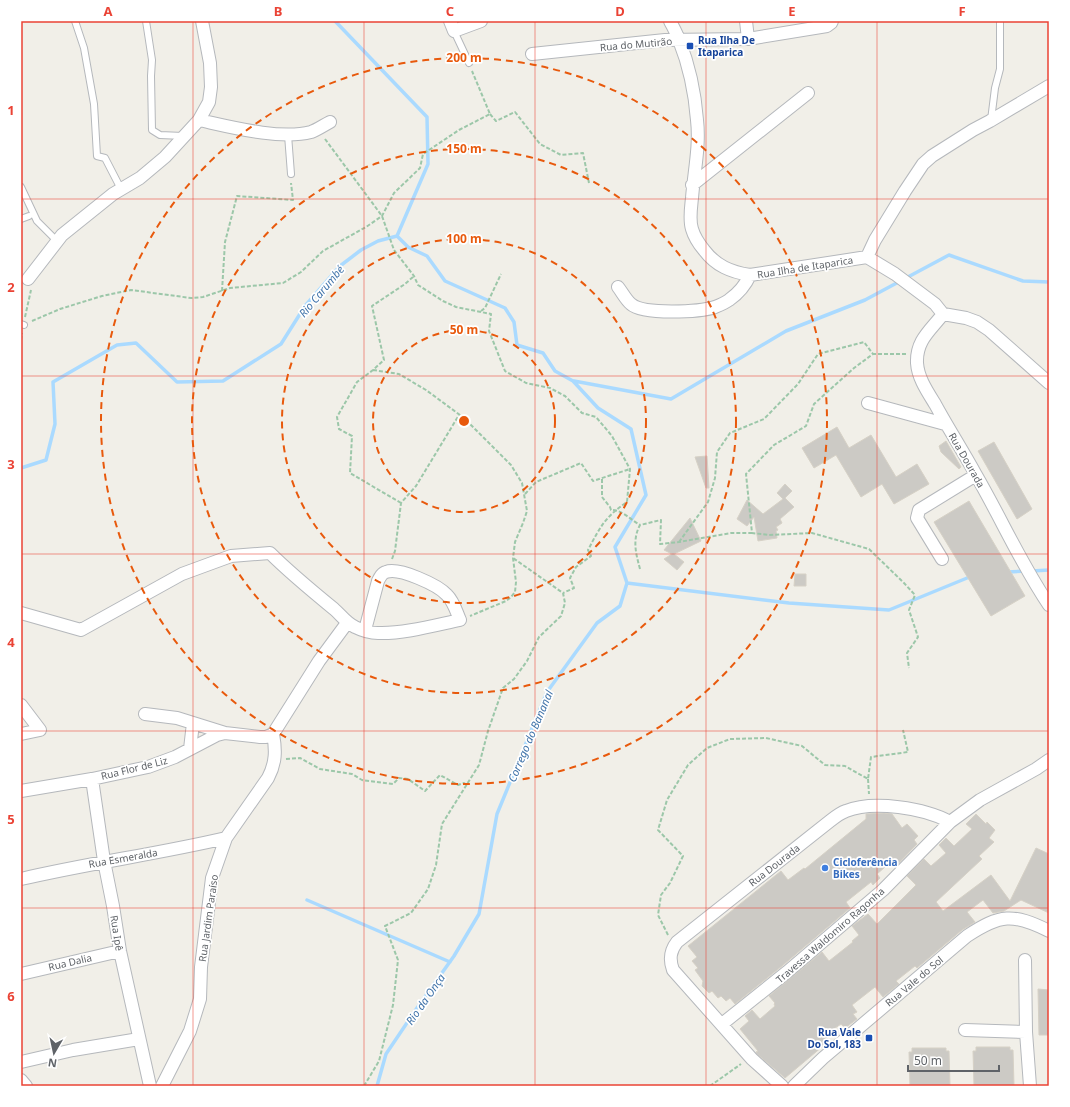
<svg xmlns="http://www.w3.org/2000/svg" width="1070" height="1107" font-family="'Noto Sans',sans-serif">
<rect width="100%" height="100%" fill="#f1efe8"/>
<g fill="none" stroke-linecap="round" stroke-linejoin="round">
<path stroke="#aadaff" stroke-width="3.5" d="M 335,21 L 427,117 L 428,164 L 397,236
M 574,381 L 671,399 L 786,331 L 865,300 L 949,255 L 1023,281 L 1049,282
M 21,468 L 46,460 L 55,424 L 53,382 L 117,345 L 136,343 L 177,382 L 223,381 L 281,344 L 305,306 L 340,266 L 361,250 L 378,241 L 397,236 L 408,247 L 427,256 L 445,281 L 505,308 L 514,322 L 517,345 L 543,353 L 555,371 L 573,381 L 598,408 L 631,429 L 646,495 L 615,547 L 627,583
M 1032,571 L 1049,570
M 1008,572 L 1026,571
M 627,583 L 789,603 L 889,610 L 972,576
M 307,900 L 450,962
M 377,1086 L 386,1054 L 417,1008 L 454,956 L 479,914 L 497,814 L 547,692 L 597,623 L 620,606 L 627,583"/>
</g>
<path fill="#cccac5" stroke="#d6d1c6" d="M 837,427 L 849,448 L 871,435 L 896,477 L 917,464 L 929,484 L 894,504 L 882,484 L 861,497 L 836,455 L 814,468 L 802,448 Z
M 946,441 L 961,467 L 959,469 L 941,452 L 939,446 Z
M 994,442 L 1032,509 L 1017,519 L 978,451 Z
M 707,456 L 709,488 L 706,488 L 695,457 Z
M 785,484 L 792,491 L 785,498 L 794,507 L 780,519 L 782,523 L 776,527 L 778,530 L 776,531 L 777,538 L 758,541 L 754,517 L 747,526 L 737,519 L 747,500 L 763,514 L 783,499 L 777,493 Z
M 969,501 L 1025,596 L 991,616 L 934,522 Z
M 690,518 L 701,541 L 674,554 L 684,562 L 677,570 L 664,559 L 672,554 L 664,550 Z
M 795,574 L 806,574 L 806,586 L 794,586 Z
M 884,813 L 892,814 L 902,828 L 907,824 L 918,836 L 914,840 L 917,844 L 896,866 L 892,861 L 877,874 L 880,878 L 873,885 L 871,882 L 846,902 L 850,908 L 782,966 L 735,1004 L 730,998 L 726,1001 L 721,996 L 718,998 L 712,991 L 709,993 L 702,986 L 703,981 L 695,970 L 698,968 L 692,961 L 697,957 L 688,946 L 781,871 L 788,880 L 804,868 L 805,869 L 866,819 L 866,814 Z
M 976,814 L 986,824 L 987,822 L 995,830 L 989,838 L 994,842 L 979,856 L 982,859 L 936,902 L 943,911 L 991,875 L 1010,901 L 1036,848 L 1049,854 L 1049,913 L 1021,900 L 1004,911 L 993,913 L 983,900 L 967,912 L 975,922 L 962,930 L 917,968 L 915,966 L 896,981 L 899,984 L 883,997 L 875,987 L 852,1005 L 857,1012 L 853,1014 L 857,1019 L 845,1028 L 841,1024 L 825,1035 L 829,1041 L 785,1078 L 757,1054 L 756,1052 L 758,1051 L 740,1029 L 749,1021 L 745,1016 L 752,1010 L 760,1019 L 775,1006 L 774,1004 L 775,1003 L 769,996 L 822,952 L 829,961 L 853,942 L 852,941 L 859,935 L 852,926 L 868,914 L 877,924 L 916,885 L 907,876 L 924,859 L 931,866 L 946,853 L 939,845 L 946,838 L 954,846 L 972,829 L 966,824 Z
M 1038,989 L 1049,990 L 1049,1035 L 1039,1035 Z
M 976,1047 L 1010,1047 L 1010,1050 L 1013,1050 L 1014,1086 L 974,1086 L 973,1051 L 976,1051 Z
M 912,1048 L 946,1048 L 946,1051 L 949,1051 L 950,1086 L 910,1086 L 909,1052 L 912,1052 Z"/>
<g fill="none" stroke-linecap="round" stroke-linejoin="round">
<g stroke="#b5b8bc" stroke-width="8">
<path id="service" d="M 75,21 L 84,48 L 94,104 L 97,156 L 105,158 L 121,189
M 146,21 L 152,60 L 151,76 L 152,130 L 160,135 L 183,136
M 454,31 L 469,63
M 991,120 L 995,88 L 1000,69 L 1000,21
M 288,135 L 291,174
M 21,187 L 37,221 L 57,241
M 21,219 L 29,216
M 21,324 L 24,325"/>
</g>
<g stroke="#b5b8bc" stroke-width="14">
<path id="minor" d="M 450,21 L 454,31 L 481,21
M 670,21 C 673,27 677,34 679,40 C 689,65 695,94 697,120 C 700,146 694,172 692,198 C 691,208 689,220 692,229 C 694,236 699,244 704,250 C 716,266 731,272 750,275 L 867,257 L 895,274 L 935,304 L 943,314
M 746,21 L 748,39
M 532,54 L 665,40 L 748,39 L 827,26 L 831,23 L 832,21
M 199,120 C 231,127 280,140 311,132 C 317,130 324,125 330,122
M 692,185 L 808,93
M 867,257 L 875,240 L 905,191 L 923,164 L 932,156 L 973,130 L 990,121 L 1049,86
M 28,279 L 62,235 L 113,194 L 140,178 L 165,157 L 199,120 L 209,102 L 211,87 L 210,63 L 202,21
M 618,287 C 622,292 626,300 631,304 C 643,315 700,312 715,307 C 720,305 725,303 729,300 C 739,293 745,286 750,275
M 943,314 C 931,330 916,340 917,363 C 918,378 927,391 935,404 C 948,428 963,451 976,475 C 1001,518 1021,564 1049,605
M 943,314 L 966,318 L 977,322 L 989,330 L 1049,383
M 868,403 L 945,424
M 942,559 L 917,518 L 919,510 L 976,475
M 21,613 L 81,630 L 182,574 L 231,556 L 270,553 C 290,573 312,591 334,609 C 341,615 346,623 355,627 C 361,630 371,633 378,633 C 403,634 436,625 460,620 C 456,611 454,602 447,595 C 438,585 399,567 386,572 C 382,573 380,577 378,581 L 365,630
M 21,705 L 40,730 L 21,734
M 145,714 L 177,718 L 225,733
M 190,749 L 193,723
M 92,779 L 104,861 L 113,906 L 120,951 L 150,1086
M 21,791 L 92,779 L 148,767 L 175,757 L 217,735 L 225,733 L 260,737 L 266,737 L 273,734 L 319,661 L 347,623
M 21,879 C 89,863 158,854 226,838
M 1025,960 L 1026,1032 L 1030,1086
M 21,974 L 120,951
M 722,1024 L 787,972 L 883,890 L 950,822
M 965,1030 L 1026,1032
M 21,1062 L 73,1050 L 139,1039
M 21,1080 L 26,1086
M 162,1086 L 190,1031 L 200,999 L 201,967 L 212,878 L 226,838 L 268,778 C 276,763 276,750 273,734
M 782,1086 L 752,1059 L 673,970 C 669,959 670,951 677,942 L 830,821 C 835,817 840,813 846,811 C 873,800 925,808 950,822 L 980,800 L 1036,769 L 1049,760
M 794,1086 L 823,1058 L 967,936 C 1000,914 1013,913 1049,931"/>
</g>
<path stroke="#9cc7a9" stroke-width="2" stroke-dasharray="4 2" stroke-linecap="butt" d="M 490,114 L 496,121 L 515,112 L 540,144 L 561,155 L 583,153 L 589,183
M 325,139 L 382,216 L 394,250 L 414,276 L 418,285 L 443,301 L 456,307 L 491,314 L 489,331 L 505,371 L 526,383 L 550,388 L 565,396 L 582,413 L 596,417 L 612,436 L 630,469 L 627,502 C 605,517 600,527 588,550 L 591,556 L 576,567 L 570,578 L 574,588 L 563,593
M 222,291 L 225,242 L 237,196 L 293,200 L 291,183
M 481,311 L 485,308 L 501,274
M 25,317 L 31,290
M 32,321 L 60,309 L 102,296 L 131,290 L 191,298 L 203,297 L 230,288 L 283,283 L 301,272 L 323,251 L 366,227 L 382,216 L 394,193 L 420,168 L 423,154 L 459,130 L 490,114 L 472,71
M 21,340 L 22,333
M 906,354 L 873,354 L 854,368 L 814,404 L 806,426 L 774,445 L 746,474 L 752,533 L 769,535 L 812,533 L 869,549 L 904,583 L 915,595 L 909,610 L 918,637 L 907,653 L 909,668
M 373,370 L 399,374 L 426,390 L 464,418 L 511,465 L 522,483 L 527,511 L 523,523 L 515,542 L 513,558 L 516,582 L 515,592 L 511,597 L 506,601 L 470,616
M 602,479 L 602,497 L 610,507 L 611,510 C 621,509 631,520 640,525
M 525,494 L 536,482 L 581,463 L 593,481 L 630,469
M 401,503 L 350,473 L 352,436 L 339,429 L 337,417 L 357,382 L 373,370 L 384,360 L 372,306 L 405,284 L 414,276
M 679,542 L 708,502 L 715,478 L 717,452 L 730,433 L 764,419 L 798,384 L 818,354 L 864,342 L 873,354
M 392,559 L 395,551 L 401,503 L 416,486 L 459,415
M 640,569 C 636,554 632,540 640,525 L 661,520 L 660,544 L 679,542 L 731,533 L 752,533
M 286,759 L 300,758 L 320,769 L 352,774 L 362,780 L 393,784 L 399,778 L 408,779 L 425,791 L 440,775 L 458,785 L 464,783 L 467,785
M 868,779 L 869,794
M 668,935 L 658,915 L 661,895 L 670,883 L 683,856 L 658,830 L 667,800 L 688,765 L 707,748 L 730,739 L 766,738 L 802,746 L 825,765 L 845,766 L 868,779 L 871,757 L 908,752 L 903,730
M 364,1086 L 379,1061 L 393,1005 L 398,960 L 385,926 L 411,913 L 428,889 L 436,865 L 442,824 L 479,765 L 488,731 L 503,688 L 514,679 L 527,661 L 539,637 L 561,616 L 565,603 L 563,593 L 513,558
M 710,1086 L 741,1064"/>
<use href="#service" stroke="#fff" stroke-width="6"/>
<use href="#minor" stroke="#fff" stroke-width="12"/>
</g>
<path fill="none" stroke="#ea4335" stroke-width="1" stroke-opacity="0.55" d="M 193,21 L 193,1086M 364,21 L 364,1086M 535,21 L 535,1086M 706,21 L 706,1086M 877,21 L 877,1086M 21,199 L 1049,199M 21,376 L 1049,376M 21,554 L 1049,554M 21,731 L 1049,731M 21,908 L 1049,908"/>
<g fill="none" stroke="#e8590c" stroke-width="2" stroke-dasharray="7 5">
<circle cx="464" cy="421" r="91"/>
<circle cx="464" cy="421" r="182"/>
<circle cx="464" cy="421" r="272"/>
<circle cx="464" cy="421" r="363"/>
</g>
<g fill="#1a4fb4" stroke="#fff" stroke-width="1.5">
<rect x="686" y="42" width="8" height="8" rx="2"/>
<rect x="865" y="1034" width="8" height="8" rx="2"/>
</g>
<circle fill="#3f7fe0" stroke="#fff" stroke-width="1.5" cx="825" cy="868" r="4"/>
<g text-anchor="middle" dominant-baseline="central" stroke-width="3.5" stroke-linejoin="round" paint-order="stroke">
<g font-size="10" font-weight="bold" fill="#164399" stroke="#fff" text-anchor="start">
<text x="698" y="40">Rua Ilha De<tspan x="698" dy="12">Itaparica</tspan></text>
<text x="861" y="1032" text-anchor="end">Rua Vale<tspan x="861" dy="12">Do Sol, 183</tspan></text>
</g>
<g font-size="10" fill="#5f6368" stroke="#fff">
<text transform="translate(636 44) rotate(-5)">Rua do Mutirão</text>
<text transform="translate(805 267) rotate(-9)">Rua Ilha de Itaparica</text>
<text transform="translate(967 460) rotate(60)">Rua Dourada</text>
<text transform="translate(134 768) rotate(-14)">Rua Flor de Liz</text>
<text transform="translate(123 858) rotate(-10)">Rua Esmeralda</text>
<text transform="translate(774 865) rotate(-38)">Rua Dourada</text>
<text transform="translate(208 918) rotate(-82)">Rua Jardim Paraíso</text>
<text transform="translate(117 933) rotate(81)">Rua Ipê</text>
<text transform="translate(830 935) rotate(-41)">Travessa Waldomiro Ragonha</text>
<text transform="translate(70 962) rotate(-13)">Rua Dalia</text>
<text transform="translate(914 981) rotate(-40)">Rua Vale do Sol</text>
</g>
<g font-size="10" font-weight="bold" fill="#366cbe" stroke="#fff" text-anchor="start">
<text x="833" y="862">Cicloferência<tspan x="833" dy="12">Bikes</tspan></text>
</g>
<g font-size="11" font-style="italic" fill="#4174aa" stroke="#fff">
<text transform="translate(321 291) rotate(-50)">Rio Carumbé</text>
<text transform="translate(530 736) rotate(-67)">Corrego do Bananal</text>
<text transform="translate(425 999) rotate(-55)">Rio da Onça</text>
</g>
</g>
<circle cx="464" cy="421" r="6" fill="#e8590c" stroke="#fff" stroke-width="2"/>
<g font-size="12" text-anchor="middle" font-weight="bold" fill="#e8590c" stroke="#fff" stroke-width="3.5" stroke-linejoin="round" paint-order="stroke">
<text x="464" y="62">200 m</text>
<text x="464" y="153">150 m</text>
<text x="464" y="243">100 m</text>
<text x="464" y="334">50 m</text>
</g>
<rect width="1070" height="1107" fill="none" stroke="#ffffff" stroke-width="44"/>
<g transform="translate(54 1053) rotate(189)" stroke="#ffffff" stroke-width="3" paint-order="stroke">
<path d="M0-3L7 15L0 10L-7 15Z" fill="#5f6368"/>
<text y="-6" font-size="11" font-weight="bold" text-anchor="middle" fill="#5f6368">N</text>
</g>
<path d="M908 1065v6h91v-6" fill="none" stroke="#5f6368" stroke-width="2"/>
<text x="914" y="1065" font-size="12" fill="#5f6368" stroke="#ffffff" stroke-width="3" paint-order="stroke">50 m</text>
<rect x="22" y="22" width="1026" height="1063" fill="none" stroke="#ea4335" stroke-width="1.5"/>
<g font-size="13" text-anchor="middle" font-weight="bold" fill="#ea4335">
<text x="108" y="16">A</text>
<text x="278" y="16">B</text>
<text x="450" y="16">C</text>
<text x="620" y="16">D</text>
<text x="792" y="16">E</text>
<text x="962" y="16">F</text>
<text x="11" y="115">1</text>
<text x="11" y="292">2</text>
<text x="11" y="469">3</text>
<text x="11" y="647">4</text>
<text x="11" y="824">5</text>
<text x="11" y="1001">6</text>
</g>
</svg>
